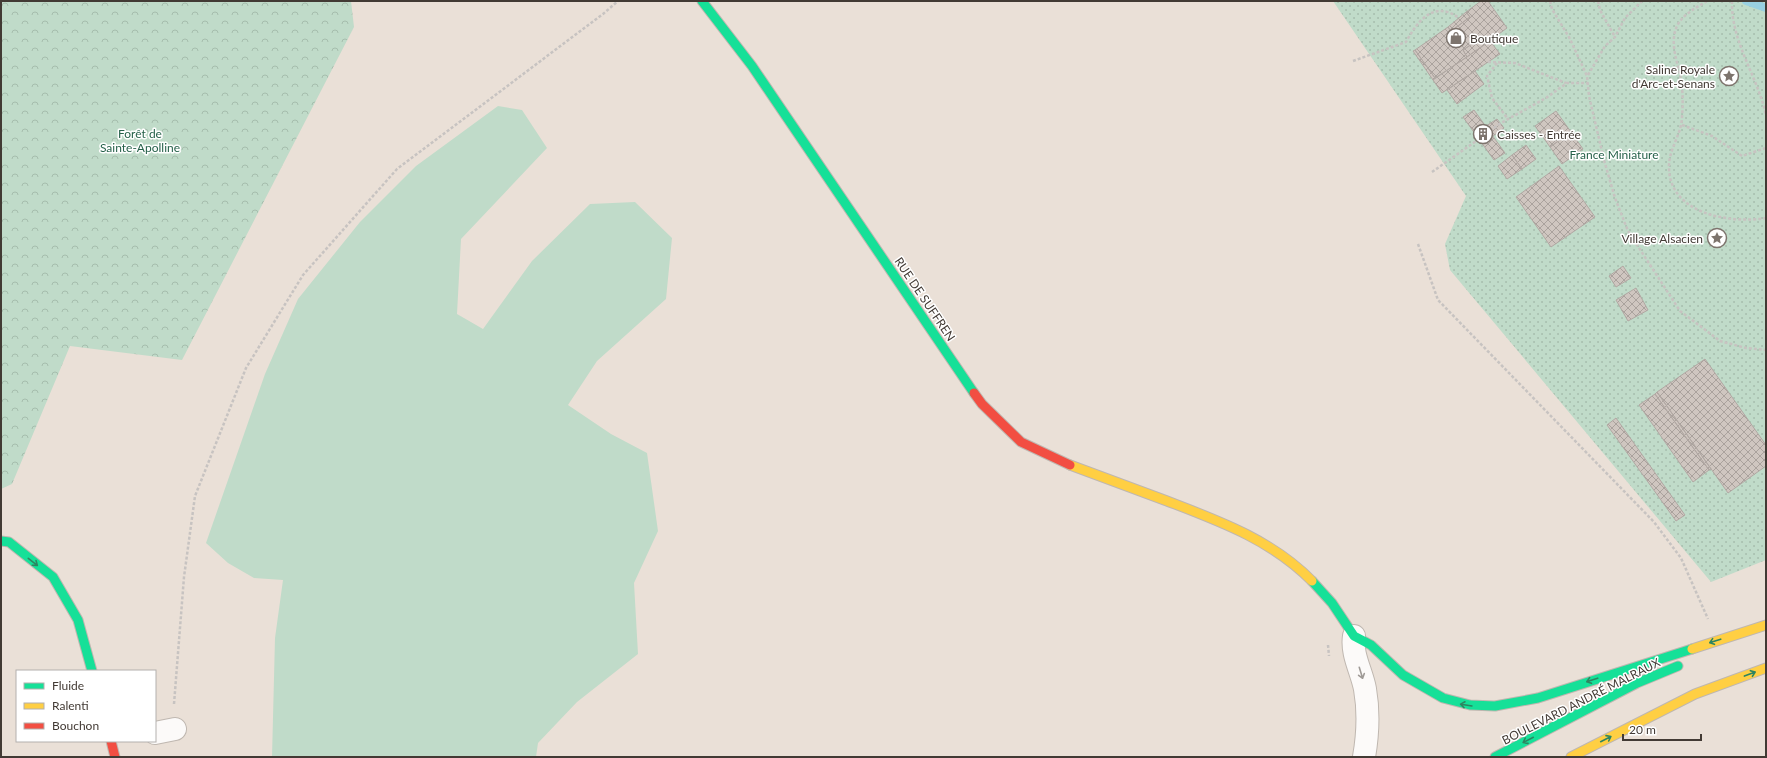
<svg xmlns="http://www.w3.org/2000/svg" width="1767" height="758" font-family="Lato,sans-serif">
<defs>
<pattern id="forest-crowns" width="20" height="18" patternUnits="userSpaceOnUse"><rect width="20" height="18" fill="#c0dbc9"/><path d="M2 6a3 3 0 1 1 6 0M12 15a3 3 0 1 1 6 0" fill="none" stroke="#a6bdad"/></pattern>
<pattern id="park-dots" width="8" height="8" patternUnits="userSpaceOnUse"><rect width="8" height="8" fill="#c0dbc9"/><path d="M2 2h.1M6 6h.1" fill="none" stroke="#a6bdad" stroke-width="1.8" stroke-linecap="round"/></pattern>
<pattern id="building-cross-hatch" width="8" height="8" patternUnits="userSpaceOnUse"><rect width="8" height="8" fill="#cfc6c0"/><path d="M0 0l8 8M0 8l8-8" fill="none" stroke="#aaa29d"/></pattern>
</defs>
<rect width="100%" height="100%" fill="#eae0d7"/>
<path fill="#c0dbc9" d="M 498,106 L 522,110 L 547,148 L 461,239 L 457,314 L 483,329 L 532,261 L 590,204 L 635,202 L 672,238 L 666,299 L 597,361 L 568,405 L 611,434 L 647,453 L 658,531 L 634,583 L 638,654 L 577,702 L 538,743 L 536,757 L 272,757 L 275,638 L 283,580 L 254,578 L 228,563 L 206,543 L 265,374 L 298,299 L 360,222 L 416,166 Z"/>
<path fill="url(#forest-crowns)" d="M 1,1 L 351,1 L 354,27 L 182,360 L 70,346 L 12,484 L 1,489 Z"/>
<path fill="url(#park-dots)" d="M 1333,1 L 1766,1 L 1766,560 L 1711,582 L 1450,270 L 1445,244 L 1466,196 Z"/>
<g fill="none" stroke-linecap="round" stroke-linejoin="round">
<path stroke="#99d0e1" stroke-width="8" d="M 1746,1 L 1766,8"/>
</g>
<path fill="url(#building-cross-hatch)" stroke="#b1a8a3" d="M 1481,1 L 1488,1 L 1507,28 L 1488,42 L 1484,36 L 1463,50 L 1467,57 L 1435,78 L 1415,50 L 1448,27 L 1451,31 L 1462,23 L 1470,17 L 1466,12 Z
M 1466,12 L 1470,17 L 1451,31 L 1448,27 Z
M 1484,36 L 1488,42 L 1467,57 L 1463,50 Z
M 1490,41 L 1500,54 L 1442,93 L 1433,80 Z
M 1415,50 L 1435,78 L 1433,80 L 1413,51 Z
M 1475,71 L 1484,84 L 1457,104 L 1447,90 Z
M 1474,110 L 1505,153 L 1494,160 L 1463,117 Z
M 1556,111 L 1571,132 L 1550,147 L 1535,126 Z
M 1497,119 L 1504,128 L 1493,136 L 1486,126 Z
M 1571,132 L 1583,149 L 1562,164 L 1550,147 Z
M 1526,145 L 1536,159 L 1522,169 L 1512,155 Z
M 1512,155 L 1522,169 L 1507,179 L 1498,166 Z
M 1559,166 L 1595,217 L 1551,247 L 1516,197 Z
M 1623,266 L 1631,278 L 1616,287 L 1609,276 Z
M 1636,288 L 1648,310 L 1628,321 L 1616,300 Z
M 1705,359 L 1766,445 L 1766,466 L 1728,493 L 1657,392 Z
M 1657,392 L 1711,469 L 1709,470 L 1655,394 Z
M 1655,394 L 1709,470 L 1693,482 L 1639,405 Z
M 1616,418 L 1685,515 L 1676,521 L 1607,425 Z"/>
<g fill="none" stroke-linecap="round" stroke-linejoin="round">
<g stroke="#bfb7b0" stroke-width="24">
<path id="street" d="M 1354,636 C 1351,654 1362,672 1365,689 C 1369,712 1368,734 1364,757
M 155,733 L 175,729"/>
</g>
<g stroke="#bfb7b0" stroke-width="11">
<path id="fast" d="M 702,1 L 752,66 L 974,393
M 1,541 L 9,542 L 53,577 L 78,620 L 92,671
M 1312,581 L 1332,603 L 1354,636 L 1371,645 L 1403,675 L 1443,698 L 1470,705 L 1495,706 L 1538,698 L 1692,649
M 1495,757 L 1637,683 L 1678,666"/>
</g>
<g stroke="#bfb7b0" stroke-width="11">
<path id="slow" d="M 1070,465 C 1103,477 1135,489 1167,501 C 1219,521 1272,540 1312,581
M 1692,649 L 1766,625
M 1571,757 L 1695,694 L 1766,668"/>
</g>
<g stroke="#bfb7b0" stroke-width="11">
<path id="jam" d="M 974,393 L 982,404 L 1021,442 L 1070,465
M 111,741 L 115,757"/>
</g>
<path stroke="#c7c3c1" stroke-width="2.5" stroke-dasharray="3 2" stroke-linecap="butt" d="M 1550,1 L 1552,9 L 1570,39 L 1587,76 L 1589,96 L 1604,160 L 1615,198 L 1628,231 L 1680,311 L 1720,341 L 1746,348 L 1766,350
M 1598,1 L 1600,10 L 1615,37
M 1707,1 C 1696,8 1683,14 1677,26 C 1669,43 1678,63 1681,80 C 1683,92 1683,105 1682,117 C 1682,133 1669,149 1669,166 C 1668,214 1730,224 1766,218
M 1732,1 C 1731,42 1757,75 1766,115
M 1353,61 L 1406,42 C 1418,20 1434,0 1459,18
M 1488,62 L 1515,63 L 1566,83
M 1497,63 L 1487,76 L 1492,98 L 1508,119
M 1588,75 L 1605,46 L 1615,37 L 1625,18 L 1642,1
M 1682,125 L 1712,136 L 1742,156 L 1766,148
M 1490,131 L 1501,123 L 1546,98 L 1567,83 L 1588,83
M 1432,172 L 1479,139
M 1418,244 L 1438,300 L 1654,522 L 1681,558 L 1708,619
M 1328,645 L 1329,656
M 174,704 L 184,577 L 195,496 L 246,368 L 303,275 L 397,169 L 603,14 L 618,1"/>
<use href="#street" stroke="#fcfaf9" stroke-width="22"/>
<use href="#fast" stroke="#16e098" stroke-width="9"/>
<use href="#slow" stroke="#ffcf43" stroke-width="9"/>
<use href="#jam" stroke="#f24e42" stroke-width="9"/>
</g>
<defs><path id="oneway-shaft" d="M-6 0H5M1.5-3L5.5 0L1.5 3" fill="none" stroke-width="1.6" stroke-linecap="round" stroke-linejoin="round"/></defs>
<g stroke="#2e8561">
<use href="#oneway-shaft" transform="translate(33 562) rotate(38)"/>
<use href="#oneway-shaft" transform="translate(1715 641) rotate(162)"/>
<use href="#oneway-shaft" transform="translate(1750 674) rotate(-20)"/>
<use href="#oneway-shaft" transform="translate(1592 680) rotate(162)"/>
<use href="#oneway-shaft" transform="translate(1466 705) rotate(-171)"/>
<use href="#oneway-shaft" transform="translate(1606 739) rotate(-27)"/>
<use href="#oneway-shaft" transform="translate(1528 740) rotate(153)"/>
</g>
<use stroke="#9f9a96" href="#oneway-shaft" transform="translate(1361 673) rotate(73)"/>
<defs>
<g id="shop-ring" transform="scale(1)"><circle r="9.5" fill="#fff" stroke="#7d746d" stroke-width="1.5"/><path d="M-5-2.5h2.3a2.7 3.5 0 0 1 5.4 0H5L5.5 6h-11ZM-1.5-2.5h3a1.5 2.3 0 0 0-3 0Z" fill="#7d746d"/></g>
<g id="sight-ring" transform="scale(1)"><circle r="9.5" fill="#fff" stroke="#7d746d" stroke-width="1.5"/><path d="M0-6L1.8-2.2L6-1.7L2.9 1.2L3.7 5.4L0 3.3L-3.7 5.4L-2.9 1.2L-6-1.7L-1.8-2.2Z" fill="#7d746d"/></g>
<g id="building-ring" transform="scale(1)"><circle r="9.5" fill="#fff" stroke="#7d746d" stroke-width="1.5"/><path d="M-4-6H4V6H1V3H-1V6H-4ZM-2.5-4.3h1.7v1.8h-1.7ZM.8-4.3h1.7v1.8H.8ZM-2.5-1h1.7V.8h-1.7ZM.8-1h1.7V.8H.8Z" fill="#7d746d"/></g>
</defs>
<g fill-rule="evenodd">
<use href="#shop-ring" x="1456" y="38"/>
<use href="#sight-ring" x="1729" y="76"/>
<use href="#building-ring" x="1483" y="134"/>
<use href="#sight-ring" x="1717" y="238"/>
</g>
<g text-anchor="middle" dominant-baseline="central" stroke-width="3" stroke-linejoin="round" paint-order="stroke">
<g font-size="12" fill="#423a34" stroke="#fff" text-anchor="start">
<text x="1470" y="38">Boutique</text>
<text x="1715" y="69" text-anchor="end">Saline Royale<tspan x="1715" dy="14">d'Arc-et-Senans</tspan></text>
<text x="1497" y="134">Caisses - Entrée</text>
<text x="1703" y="238" text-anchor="end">Village Alsacien</text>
</g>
<g font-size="12" fill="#26614a" stroke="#fff">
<text x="140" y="133">Forêt de<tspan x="140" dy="14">Sainte-Apolline</tspan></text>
<text x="1614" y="154">France Miniature</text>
</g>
<g font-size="12" fill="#423a34" stroke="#fff">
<text transform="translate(925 299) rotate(56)">RUE DE SUFFREN</text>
<text transform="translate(1581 701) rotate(-27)">BOULEVARD ANDRÉ MALRAUX</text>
</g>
</g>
<rect width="1767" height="758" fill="none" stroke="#423a34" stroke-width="4"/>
<rect x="16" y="670" width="140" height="72" fill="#ffffff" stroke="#b3b0ae"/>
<rect x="24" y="683" width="20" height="6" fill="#16e098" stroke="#b3b0ae"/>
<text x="52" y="690" font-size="12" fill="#423a34">Fluide</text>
<rect x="24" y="703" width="20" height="6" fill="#ffcf43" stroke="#b3b0ae"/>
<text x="52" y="710" font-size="12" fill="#423a34">Ralenti</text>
<rect x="24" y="723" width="20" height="6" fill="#f24e42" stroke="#b3b0ae"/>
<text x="52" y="730" font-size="12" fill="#423a34">Bouchon</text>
<path d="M1623 734v6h78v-6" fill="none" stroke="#423a34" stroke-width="2"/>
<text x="1629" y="734" font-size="12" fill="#423a34" stroke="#ffffff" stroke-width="3" paint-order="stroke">20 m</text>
</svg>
